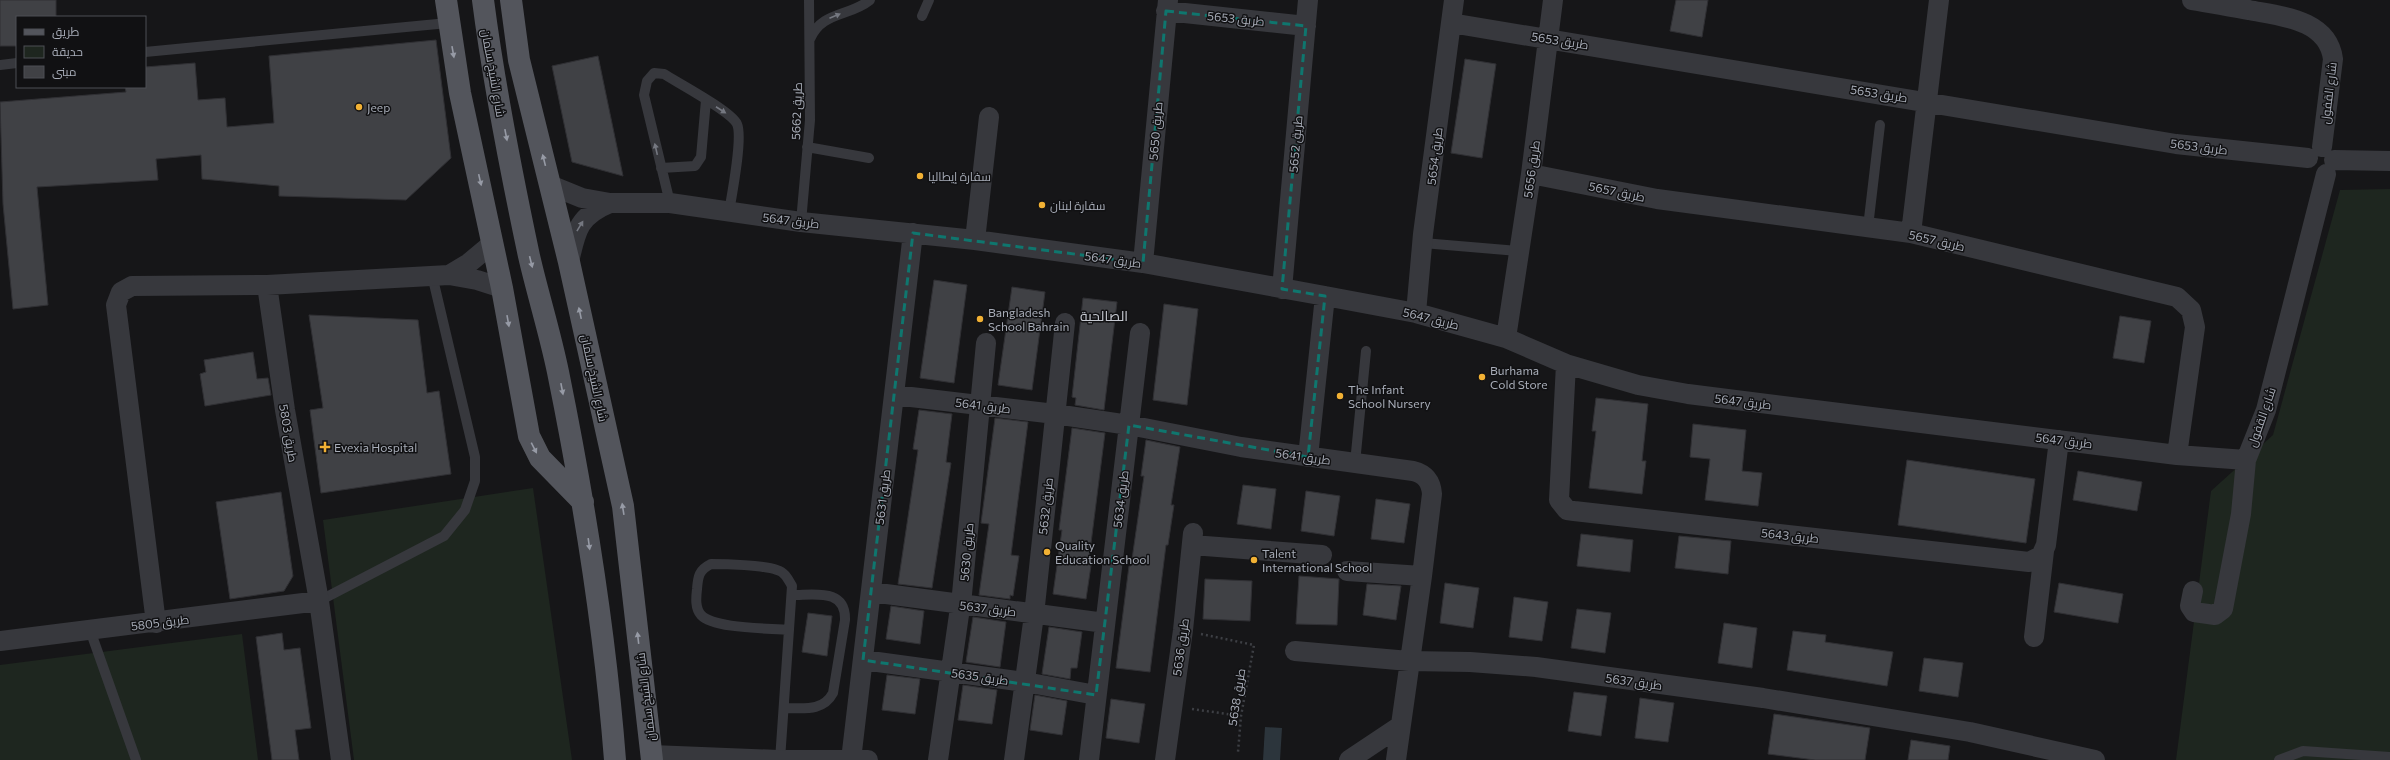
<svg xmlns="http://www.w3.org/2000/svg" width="2390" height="760" font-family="Commissioner,Cairo,sans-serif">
<rect width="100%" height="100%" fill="#161618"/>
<path fill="#1e261f" d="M 2390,189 L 2390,760 L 2176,760 L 2211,491 L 2273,435 L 2340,190 Z
M 533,488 L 572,760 L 354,760 L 323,520 Z
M 242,634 L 258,760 L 0,760 L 0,665 Z"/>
<path fill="#2c353c" d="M 1265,727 L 1282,728 L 1280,760 L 1263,760 Z"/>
<path fill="#404145" stroke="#303034" d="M 0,0 L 56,0 L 56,17 L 17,17 L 17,46 L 0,46 Z
M 1676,0 L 1708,0 L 1702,37 L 1670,31 Z
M 436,40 L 451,158 L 406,200 L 279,196 L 279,186 L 202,179 L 201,155 L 156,159 L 158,180 L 37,187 L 48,305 L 13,309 L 3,204 L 0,102 L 126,92 L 125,87 L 145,87 L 145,67 L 195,63 L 198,100 L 225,98 L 227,127 L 274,123 L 269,56 Z
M 598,56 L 623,176 L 572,162 L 552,66 Z
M 1465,59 L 1496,64 L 1482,158 L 1451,153 Z
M 934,280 L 967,285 L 954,383 L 920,378 Z
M 1012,287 L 1045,292 L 1032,390 L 998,385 Z
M 1083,298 L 1117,302 L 1104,410 L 1075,405 L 1076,398 L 1072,397 Z
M 1164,304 L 1198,309 L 1187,405 L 1153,400 Z
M 309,315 L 418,320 L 427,393 L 439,391 L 451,474 L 321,493 L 310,410 L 323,408 Z
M 2120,316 L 2151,321 L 2144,363 L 2113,358 Z
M 253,352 L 257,379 L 268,378 L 271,395 L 205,406 L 200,374 L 206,372 L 204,360 Z
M 1596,398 L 1648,404 L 1642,461 L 1646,461 L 1642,494 L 1589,488 L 1596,431 L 1592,431 Z
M 919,410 L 952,414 L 946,462 L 951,463 L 932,588 L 898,584 L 918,450 L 913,449 Z
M 995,418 L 1028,422 L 1011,555 L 1019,556 L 1013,596 L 1010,595 L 1010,599 L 979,595 L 989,524 L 981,523 Z
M 1693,424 L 1746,430 L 1742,471 L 1762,473 L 1758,506 L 1705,500 L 1710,459 L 1690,457 Z
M 1072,428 L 1105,433 L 1089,559 L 1092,559 L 1086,599 L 1053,594 L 1062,530 L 1059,530 Z
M 1146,440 L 1180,447 L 1171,505 L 1174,505 L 1168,545 L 1166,545 L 1150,672 L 1116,668 L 1129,566 L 1131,566 L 1144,476 L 1141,476 Z
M 1907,460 L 2035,479 L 2026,543 L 1898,525 Z
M 2078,471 L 2142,482 L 2137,511 L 2073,500 Z
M 1243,485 L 1276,489 L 1271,529 L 1237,524 Z
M 1306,491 L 1340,496 L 1334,536 L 1301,531 Z
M 281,492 L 293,576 L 284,591 L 230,599 L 216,502 Z
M 1376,499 L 1410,504 L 1404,543 L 1371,539 Z
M 1581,534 L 1633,540 L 1630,572 L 1577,566 Z
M 1679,536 L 1731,541 L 1728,574 L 1675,568 Z
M 1299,576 L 1339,579 L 1337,625 L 1296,624 Z
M 1205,579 L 1252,581 L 1250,621 L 1203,619 Z
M 1445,583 L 1479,588 L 1473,628 L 1440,623 Z
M 2059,583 L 2123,594 L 2118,623 L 2054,612 Z
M 1367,584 L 1401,586 L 1396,620 L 1363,615 Z
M 1514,597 L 1548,602 L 1542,641 L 1509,637 Z
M 891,606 L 924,611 L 920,644 L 886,639 Z
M 1577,609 L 1611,613 L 1605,653 L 1571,648 Z
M 808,613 L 832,616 L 827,656 L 802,652 Z
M 973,617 L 1006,622 L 1000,667 L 966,662 Z
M 1724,623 L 1757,628 L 1752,668 L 1718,663 Z
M 1049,627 L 1082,632 L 1077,668 L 1071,668 L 1070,679 L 1042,674 Z
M 1793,631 L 1826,635 L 1825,642 L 1893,652 L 1887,686 L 1787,670 Z
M 282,633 L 284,650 L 300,648 L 311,728 L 295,730 L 299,760 L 272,760 L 256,637 Z
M 1924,658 L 1963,663 L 1958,697 L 1919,691 Z
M 887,675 L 920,679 L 915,714 L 882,710 Z
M 963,685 L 997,690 L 992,724 L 958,720 Z
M 1574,692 L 1607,696 L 1601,736 L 1568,731 Z
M 1035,695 L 1067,701 L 1062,735 L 1030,730 Z
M 1640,698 L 1674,703 L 1668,742 L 1635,738 Z
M 1111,699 L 1145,704 L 1139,743 L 1106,738 Z
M 1774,714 L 1870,728 L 1865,760 L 1815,760 L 1768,754 Z
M 1911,740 L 1950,746 L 1948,760 L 1908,760 Z"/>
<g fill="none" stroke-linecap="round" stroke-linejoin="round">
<path stroke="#3d3f44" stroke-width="2.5" stroke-dasharray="2 3" stroke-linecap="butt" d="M 1201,634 L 1254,645 L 1241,716 L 1238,752
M 1192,709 L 1241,716"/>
<path stroke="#37383d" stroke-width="10" d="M 922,16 L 929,0
M 810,39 C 822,11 849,17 870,0
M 145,52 L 448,23
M 0,65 L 17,63
M 807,147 L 869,158
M 661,168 L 695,166 L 701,157 L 706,100
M 670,203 L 644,95 L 647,81 L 654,73 L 664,74 C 678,83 731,111 737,124 C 743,137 732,194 729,212
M 801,222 L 810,120 L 809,0
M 1868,227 L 1880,125
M 1423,243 L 1518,251
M 1355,463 L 1366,351
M 319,601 L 444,536 L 465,510 L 475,481 L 475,457 L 432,275
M 90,630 L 136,760
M 784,708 C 803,708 823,712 833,693 L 845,620 C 846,588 815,595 792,595
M 780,760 L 792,586 C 788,579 785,572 777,570 C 763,565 726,564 711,564 C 699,570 698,576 697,589 C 696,598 695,608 701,615 C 714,629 770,628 789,630
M 2279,760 L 2303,751 L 2390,757"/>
<path stroke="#37383d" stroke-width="20" d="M 2192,0 C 2211,3 2230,7 2249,10 C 2280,16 2328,19 2333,59 L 2322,147
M 1166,11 L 1306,26
M 1451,23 L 2176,144 L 2308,158
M 2334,160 L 2390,161
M 1531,174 L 1657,199 L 1911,233 L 2177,297 L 2191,310 L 2195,327 L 2177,455
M 550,185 L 582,198 L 610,203 L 670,203 L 801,222 L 975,240 L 1143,263 L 1325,296 L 1416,313 L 1506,338 L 1566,364 L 1638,385 L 1688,394 L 2177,455 L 2246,460
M 1911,233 L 1939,0
M 975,240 L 989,117
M 569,262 C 576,231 578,216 610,203
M 1143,263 L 1168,0
M 449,275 L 469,263 L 493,243
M 1282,289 L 1308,0
M 1416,313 L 1423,234 L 1454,0
M 1506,338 L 1531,174 L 1553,0
M 1566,364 L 1559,500 L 1567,510 L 1574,511 L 2029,562 L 2041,556 L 2046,545 L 2059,440
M 894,395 L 1055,414 L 1129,425 L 1241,447 L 1413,471 C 1425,474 1431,481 1432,494 L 1422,576 L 1396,760
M 1308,457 L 1325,296
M 1192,545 L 1322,555
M 1347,571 L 1422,576
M 2193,591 L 2190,606 L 2194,612 L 2215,615 L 2223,609 L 2241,514 L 2246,460 L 2266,410 L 2326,174
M 871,592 L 1105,623
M 156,623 L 116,305 L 121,292 L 132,286 L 267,285
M 2034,637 L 2044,551
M 0,641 L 319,601
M 1295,651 L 1409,661 L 1470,662 L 1536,667 L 1763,698 L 1970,732 L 2095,760
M 863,660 L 1025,682 L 1096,695
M 652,755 L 778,760
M 341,760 L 319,601 L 285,410 L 267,285 L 449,275 L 477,280 L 502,288
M 786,760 L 868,760
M 851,760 L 913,233
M 938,760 L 962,594 L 986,343
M 1014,760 L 1034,615 L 1065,323
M 1089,760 L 1140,333
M 1165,760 L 1183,630 L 1193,533
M 1349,760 L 1400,726"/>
<path stroke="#53555c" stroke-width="22" d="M 446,0 L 460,93 L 502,288 L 529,436 L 540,458 L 583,502
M 483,0 C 494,86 511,171 529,256 C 538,295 550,333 558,372 C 584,500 605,630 615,760
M 511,0 L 519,60 L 569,262 L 623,506 L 652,760"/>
</g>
<defs><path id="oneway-solid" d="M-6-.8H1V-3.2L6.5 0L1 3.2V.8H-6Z"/></defs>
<g fill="#757881">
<use href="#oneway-solid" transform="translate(835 16) rotate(-23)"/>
<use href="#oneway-solid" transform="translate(721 110) rotate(33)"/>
<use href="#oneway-solid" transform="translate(656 149) rotate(-103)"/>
<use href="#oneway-solid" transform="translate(580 226) rotate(-59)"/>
</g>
<g fill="#979ba6">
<use href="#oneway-solid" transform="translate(453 52) rotate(80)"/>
<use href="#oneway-solid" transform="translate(506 135) rotate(79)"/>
<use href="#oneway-solid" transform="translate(544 160) rotate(-104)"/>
<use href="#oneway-solid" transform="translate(480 180) rotate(77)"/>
<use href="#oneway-solid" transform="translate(531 262) rotate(76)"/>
<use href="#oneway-solid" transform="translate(580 313) rotate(-102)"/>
<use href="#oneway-solid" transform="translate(508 321) rotate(80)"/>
<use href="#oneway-solid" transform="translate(562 389) rotate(79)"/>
<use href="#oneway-solid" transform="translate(534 448) rotate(63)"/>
<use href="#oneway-solid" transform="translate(623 509) rotate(-99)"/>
<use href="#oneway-solid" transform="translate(589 544) rotate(82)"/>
<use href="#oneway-solid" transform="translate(638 638) rotate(-97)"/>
</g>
<path fill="none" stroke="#0f766e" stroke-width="3" stroke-dasharray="8 5" stroke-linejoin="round" d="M 1166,11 L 1306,26 L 1282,289 L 1325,296 L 1308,457 L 1129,425 L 1096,695 L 863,660 L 913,233 L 1143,263 Z"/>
<g fill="#f2b134" stroke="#111113" stroke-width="1.5">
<circle cx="359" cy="107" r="4"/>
<circle cx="920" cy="176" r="4"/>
<circle cx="1042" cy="205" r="4"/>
<circle cx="980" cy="319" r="4"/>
<circle cx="1482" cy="377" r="4"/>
<circle cx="1340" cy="396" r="4"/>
<path d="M323 441h4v4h4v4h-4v4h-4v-4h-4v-4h4z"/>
<circle cx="1047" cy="552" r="4"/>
<circle cx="1254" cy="560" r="4"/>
</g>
<g text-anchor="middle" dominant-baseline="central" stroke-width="3" stroke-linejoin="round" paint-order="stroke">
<g font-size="12" fill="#a8adb8" stroke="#111113">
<text transform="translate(1236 18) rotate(6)">طريق 5653</text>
<text transform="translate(1560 40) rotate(9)">طريق 5653</text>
<text transform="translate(494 73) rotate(80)">شارع الشيخ سلمان</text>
<text transform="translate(1879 93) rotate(9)">طريق 5653</text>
<text transform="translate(2328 93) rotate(-83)">شارع القفول</text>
<text transform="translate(796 111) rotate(-88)">طريق 5662</text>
<text transform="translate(1155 131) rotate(-85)">طريق 5650</text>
<text transform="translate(1295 144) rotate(-85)">طريق 5652</text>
<text transform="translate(2199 146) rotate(7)">طريق 5653</text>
<text transform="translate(1434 156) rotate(-83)">طريق 5654</text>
<text transform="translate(1531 169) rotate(-82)">طريق 5656</text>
<text transform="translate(1617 191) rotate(12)">طريق 5657</text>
<text transform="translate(791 220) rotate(7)">طريق 5647</text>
<text transform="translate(1937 240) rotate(13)">طريق 5657</text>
<text transform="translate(1113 259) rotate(8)">طريق 5647</text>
<text transform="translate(1431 318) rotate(14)">طريق 5647</text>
<text transform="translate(595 378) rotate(78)">شارع الشيخ سلمان</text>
<text transform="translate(1743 401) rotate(7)">طريق 5647</text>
<text transform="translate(983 405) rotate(7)">طريق 5641</text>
<text transform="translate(2261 417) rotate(-71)">شارع القفول</text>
<text transform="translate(289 433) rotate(80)">طريق 5803</text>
<text transform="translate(2064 440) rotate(7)">طريق 5647</text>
<text transform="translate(1303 456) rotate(8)">طريق 5641</text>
<text transform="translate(882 497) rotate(-83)">طريق 5631</text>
<text transform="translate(1120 499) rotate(-83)">طريق 5634</text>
<text transform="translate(1045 506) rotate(-84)">طريق 5632</text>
<text transform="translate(1790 535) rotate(6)">طريق 5643</text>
<text transform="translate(966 552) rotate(-85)">طريق 5630</text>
<text transform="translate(988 608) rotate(7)">طريق 5637</text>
<text transform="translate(160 622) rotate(-7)">طريق 5805</text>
<text transform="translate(1180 647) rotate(-82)">طريق 5636</text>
<text transform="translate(980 676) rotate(8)">طريق 5635</text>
<text transform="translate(1634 681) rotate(8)">طريق 5637</text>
<text transform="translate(645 697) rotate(-97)">شارع الشيخ سلمان</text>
<text transform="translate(1236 697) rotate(-81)">طريق 5638</text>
</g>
<g font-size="12" fill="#a8adb8" stroke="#111113" text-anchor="start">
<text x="367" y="107">Jeep</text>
<text x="928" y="176">سفارة إيطاليا</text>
<text x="1050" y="205">سفارة لبنان</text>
<text x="988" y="312">Bangladesh<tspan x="988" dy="14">School Bahrain</tspan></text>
<text x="1490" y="370">Burhama<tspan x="1490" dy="14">Cold Store</tspan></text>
<text x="1348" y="389">The Infant<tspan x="1348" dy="14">School Nursery</tspan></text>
<text x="334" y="447">Evexia Hospital</text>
<text x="1055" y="545">Quality<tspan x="1055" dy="14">Education School</tspan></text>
<text x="1262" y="553">Talent<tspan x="1262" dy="14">International School</tspan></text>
</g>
<g font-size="14" fill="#c9ccd4" stroke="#111113">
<text x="1104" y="315">الصالحية</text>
</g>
</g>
<rect x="16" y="16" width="130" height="72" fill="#111113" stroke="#4d4f55"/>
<rect x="24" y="29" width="20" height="6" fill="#53555c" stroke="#4d4f55"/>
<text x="52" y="36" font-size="12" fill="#a8adb8">طريق</text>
<rect x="24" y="46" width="20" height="12" fill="#1e261f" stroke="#4d4f55"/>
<text x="52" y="56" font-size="12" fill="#a8adb8">حديقة</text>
<rect x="24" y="66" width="20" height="12" fill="#404145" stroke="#4d4f55"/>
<text x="52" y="76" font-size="12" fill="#a8adb8">مبنى</text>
</svg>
